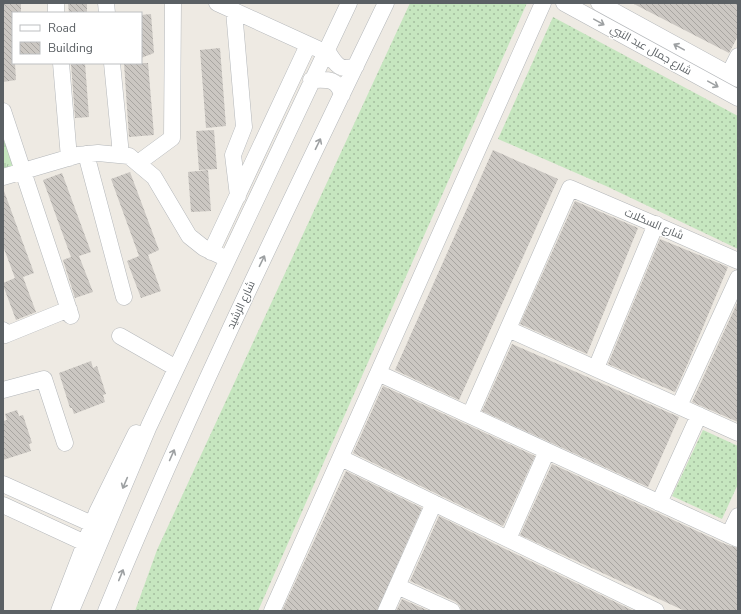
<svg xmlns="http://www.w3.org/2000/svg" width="741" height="614" font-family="'Nunito Sans',Cairo,sans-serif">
<defs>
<pattern id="grass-tufts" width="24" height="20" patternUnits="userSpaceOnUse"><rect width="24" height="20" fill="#c6e6bf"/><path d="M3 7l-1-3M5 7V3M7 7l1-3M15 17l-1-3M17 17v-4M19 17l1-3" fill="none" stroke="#a4be9f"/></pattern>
<pattern id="garden-dots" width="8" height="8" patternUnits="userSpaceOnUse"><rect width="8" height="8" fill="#c6e6bf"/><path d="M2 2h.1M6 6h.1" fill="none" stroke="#a4be9f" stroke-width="1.8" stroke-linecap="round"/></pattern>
<pattern id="building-back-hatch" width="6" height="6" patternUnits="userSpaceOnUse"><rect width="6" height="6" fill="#cbc7c2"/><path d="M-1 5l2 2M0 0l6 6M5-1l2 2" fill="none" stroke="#a8a5a1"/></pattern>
</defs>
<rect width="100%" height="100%" fill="#eeeae3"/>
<path fill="url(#grass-tufts)" d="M 3,111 L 23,171 L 3,177 Z"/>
<path fill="url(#garden-dots)" d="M 410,3 L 527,3 L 258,611 L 135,611 L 157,550 Z
M 553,17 L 738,116 L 738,249 L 606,186 L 498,139 Z
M 703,430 L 738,446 L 738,484 L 722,519 L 672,496 Z"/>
<path fill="url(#building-back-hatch)" d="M 3,3 L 21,3 L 21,13 L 13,13 L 13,63 L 15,63 L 16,80 L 3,82 Z
M 68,3 L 87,3 L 87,13 L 69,13 Z
M 632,3 L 738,3 L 738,36 L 729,53 Z
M 151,14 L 154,53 L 141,58 L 141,15 Z
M 220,48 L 226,126 L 206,128 L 200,50 Z
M 71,63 L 85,63 L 89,117 L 75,118 Z
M 124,63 L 148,63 L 154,135 L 129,137 Z
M 214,130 L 217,169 L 199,170 L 196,131 Z
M 493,150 L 558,179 L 459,400 L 395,370 Z
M 208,170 L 211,211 L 191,212 L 188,172 Z
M 130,172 L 159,250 L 148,255 L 161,291 L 141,298 L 127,261 L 139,256 L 111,179 Z
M 62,173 L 91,252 L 79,256 L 93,292 L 75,298 L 63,260 L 71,257 L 43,180 Z
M 4,191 L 34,273 L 23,277 L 36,312 L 16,320 L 3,285 L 3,283 L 15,278 L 3,246 L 3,192 Z
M 575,201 L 638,228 L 587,354 L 520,324 Z
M 660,239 L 728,267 L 688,363 L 675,392 L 608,364 Z
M 738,301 L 738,422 L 692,402 Z
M 512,344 L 679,417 L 648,487 L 482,411 Z
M 91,361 L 93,368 L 97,366 L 106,394 L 103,395 L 105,402 L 74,414 L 72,408 L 70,408 L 59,373 Z
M 383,386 L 535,456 L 503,526 L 353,453 Z
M 17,410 L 19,416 L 23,415 L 32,443 L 29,444 L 31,451 L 3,460 L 3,421 L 7,420 L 5,414 Z
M 552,464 L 725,544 L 738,548 L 738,611 L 685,611 L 520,535 Z
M 346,471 L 422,508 L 377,611 L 282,611 Z
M 439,516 L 501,547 L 634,611 L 461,611 L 460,606 L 456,602 L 410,581 Z
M 402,599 L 429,611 L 396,611 Z"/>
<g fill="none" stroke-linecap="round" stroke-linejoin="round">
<g stroke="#b4b7ba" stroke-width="17">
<path id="minor" d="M 56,3 L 56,13
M 106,3 L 107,13
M 217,3 L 318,49
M 564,3 L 738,98
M 599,3 L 738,79
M 234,11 L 244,127 L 233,155 L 238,196
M 326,49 C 334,61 338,73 356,66
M 61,63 L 69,158
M 112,63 L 121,155
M 729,74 L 738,56
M 311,80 C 326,80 337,77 342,95
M 3,111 L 71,316
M 86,154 L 124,297
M 138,163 L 172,138 L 173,3
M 3,177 L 78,155 L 98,153 L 129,156 L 154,177 L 189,236 L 204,248 L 221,256
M 211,252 L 308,45
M 508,329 L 738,433
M 3,330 L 5,335 L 69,309
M 120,336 L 169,364
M 596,368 L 656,224
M 378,373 L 738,539
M 3,390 L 44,379 L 65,443
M 679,406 L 738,278
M 470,415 L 570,188 L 661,227 L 738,261
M 341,458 L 656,611
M 3,484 L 92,524
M 659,503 L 699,415
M 3,505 L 85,543
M 729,535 L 738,516
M 508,539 L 547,451
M 397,586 L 452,611
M 59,611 L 97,512 L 136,433
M 71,611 L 149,426 L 349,3
M 106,611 C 191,404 289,204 386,3
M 272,611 L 543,3
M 386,611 L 434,503"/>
</g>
<use href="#minor" stroke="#fff" stroke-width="16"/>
</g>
<defs><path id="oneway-shaft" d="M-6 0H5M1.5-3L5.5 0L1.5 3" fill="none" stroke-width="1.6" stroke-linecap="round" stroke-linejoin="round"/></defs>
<g stroke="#9da0a2">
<use href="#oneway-shaft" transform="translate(599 22) rotate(29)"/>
<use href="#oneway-shaft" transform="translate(679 47) rotate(-151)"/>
<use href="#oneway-shaft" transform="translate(713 84) rotate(29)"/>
<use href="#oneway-shaft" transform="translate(318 144) rotate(-64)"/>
<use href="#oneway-shaft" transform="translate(262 261) rotate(-64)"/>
<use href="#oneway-shaft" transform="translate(172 455) rotate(-66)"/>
<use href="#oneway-shaft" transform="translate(125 483) rotate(113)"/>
<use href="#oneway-shaft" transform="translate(121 575) rotate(-68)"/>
</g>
<g text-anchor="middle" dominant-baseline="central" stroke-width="3" stroke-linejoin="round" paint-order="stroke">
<g font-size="11" fill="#5b6064" stroke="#fff">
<text transform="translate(651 50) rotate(29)">شارع جمال عبد النبي</text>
<text transform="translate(654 224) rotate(23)">شارع السكلات</text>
<text transform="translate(241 305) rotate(-65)">شارع الرشيد</text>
</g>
</g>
<rect width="741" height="614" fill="none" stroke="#5b6064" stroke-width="8"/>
<rect x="12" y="12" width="130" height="52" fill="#ffffff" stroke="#bdbfc1"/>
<rect x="20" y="25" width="20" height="6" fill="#ffffff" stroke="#bdbfc1"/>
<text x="48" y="32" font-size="12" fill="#5b6064">Road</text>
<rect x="20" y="42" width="20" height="12" fill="url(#building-back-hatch)" stroke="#bdbfc1"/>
<text x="48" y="52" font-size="12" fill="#5b6064">Building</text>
</svg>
